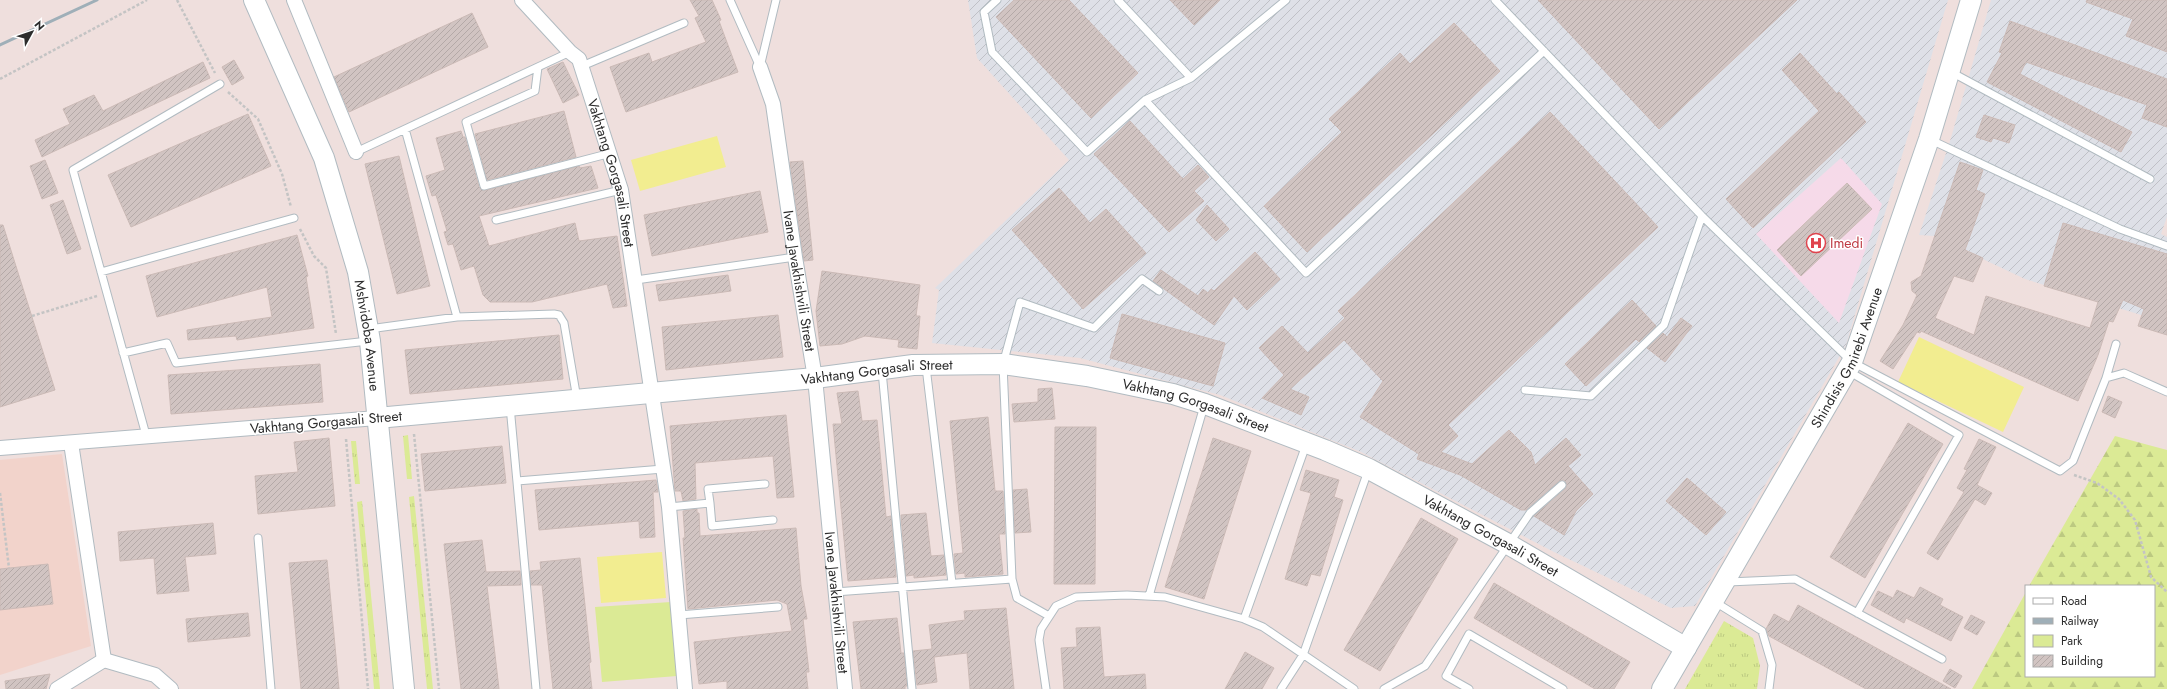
<svg xmlns="http://www.w3.org/2000/svg" width="2167" height="689" font-family="Jost,sans-serif">
<defs>
<pattern id="industrial-furrows" width="10" height="10" patternUnits="userSpaceOnUse"><rect width="10" height="10" fill="#dee0e7"/><path d="M-1 1l2-2M0 10L10 0M9 11l2-2" fill="none" stroke="#bfc0c6"/></pattern>
<pattern id="grass-tufts" width="24" height="20" patternUnits="userSpaceOnUse"><rect width="24" height="20" fill="#dbea95"/><path d="M3 7l-1-3M5 7V3M7 7l1-3M15 17l-1-3M17 17v-4M19 17l1-3" fill="none" stroke="#bcc981"/></pattern>
<pattern id="forest-firs" width="22" height="20" patternUnits="userSpaceOnUse"><rect width="22" height="20" fill="#dbea95"/><path d="M5 1l3.5 6h-7zM16 11l3.5 6h-7z" fill="#bcc981"/></pattern>
<pattern id="building-hatch" width="6" height="6" patternUnits="userSpaceOnUse"><rect width="6" height="6" fill="#d1c4c2"/><path d="M-1 1l2-2M0 6l6-6M5 7l2-2" fill="none" stroke="#b4a9a7"/></pattern>
</defs>
<rect width="100%" height="100%" fill="#efdfdd"/>
<path fill="url(#industrial-furrows)" d="M 968,0 L 1948,0 L 1846,345 L 1695,606 L 1671,608 L 1554,552 L 1361,452 L 1220,395 L 1080,358 L 932,343 L 939,290 L 935,288 L 1069,160 L 977,58 Z
M 1991,0 L 2167,0 L 2167,217 L 2161,234 L 2167,237 L 2167,323 L 2025,279 L 1934,236 L 1919,235 L 1950,141 Z"/>
<path fill="#f2d3cb" d="M 62,454 L 91,646 L 0,675 L 0,460 Z"/>
<path fill="#f6dae9" d="M 1841,158 L 1882,204 L 1839,323 L 1756,234 Z"/>
<path fill="url(#grass-tufts)" d="M 408,435 L 412,479 L 407,479 L 403,436 Z
M 351,441 L 356,441 L 360,484 L 355,484 Z
M 414,496 L 433,689 L 427,689 L 409,497 Z
M 362,501 L 380,689 L 374,689 L 357,502 Z
M 1724,621 L 1753,638 L 1760,666 L 1757,689 L 1685,689 Z"/>
<path fill="url(#forest-firs)" d="M 2115,436 L 2167,450 L 2167,689 L 1972,689 L 2026,592 L 2026,676 L 2154,676 L 2154,586 L 2029,586 Z"/>
<path fill="#dbea95" d="M 671,602 L 677,676 L 602,682 L 595,607 Z"/>
<path fill="#f2ed90" d="M 717,136 L 726,167 L 640,191 L 631,160 Z
M 1919,337 L 2024,387 L 2003,432 L 1898,382 Z
M 662,552 L 666,598 L 601,603 L 597,557 Z"/>
<path fill="url(#building-hatch)" stroke="#cbbab6" d="M 690,0 L 712,0 L 721,20 L 719,21 L 738,72 L 626,112 L 610,67 L 649,53 L 652,62 L 706,42 L 695,18 L 699,16 Z
M 1014,0 L 1069,0 L 1138,73 L 1091,118 L 996,17 Z
M 1170,0 L 1220,0 L 1194,25 Z
M 1538,0 L 1797,0 L 1659,129 Z
M 2087,0 L 2167,0 L 2167,52 L 2126,36 L 2133,19 L 2086,2 Z
M 472,13 L 488,47 L 349,112 L 334,77 Z
M 2010,21 L 2167,79 L 2167,127 L 2142,118 L 2147,105 L 2026,62 L 2020,74 L 2132,132 L 2121,152 L 1987,82 L 2002,53 L 1999,52 Z
M 1454,23 L 1500,71 L 1307,252 L 1264,206 L 1342,132 L 1329,119 L 1400,53 L 1410,64 Z
M 1800,53 L 1837,94 L 1839,92 L 1866,122 L 1753,228 L 1726,199 L 1819,111 L 1782,70 Z
M 234,60 L 244,78 L 232,85 L 222,67 Z
M 203,62 L 210,78 L 42,157 L 35,140 L 70,124 L 63,109 L 94,95 L 103,111 Z
M 563,62 L 579,95 L 563,103 L 547,69 Z
M 564,111 L 576,157 L 487,180 L 475,134 Z
M 1550,112 L 1658,227 L 1448,425 L 1458,436 L 1441,452 L 1472,464 L 1509,430 L 1531,452 L 1535,465 L 1566,438 L 1581,455 L 1568,466 L 1593,494 L 1576,511 L 1564,535 L 1534,516 L 1566,488 L 1567,484 L 1564,480 L 1559,481 L 1526,510 L 1521,510 L 1460,475 L 1417,459 L 1419,454 L 1360,417 L 1383,381 L 1344,340 L 1290,389 L 1309,397 L 1301,415 L 1262,398 L 1284,375 L 1259,348 L 1282,326 L 1308,353 L 1345,318 L 1338,311 Z
M 248,114 L 271,166 L 131,227 L 108,175 Z
M 1984,115 L 2015,125 L 2009,143 L 1993,138 L 1991,142 L 1976,137 Z
M 1130,121 L 1183,179 L 1198,165 L 1209,177 L 1194,191 L 1204,201 L 1169,232 L 1094,154 Z
M 461,131 L 463,137 L 465,137 L 479,187 L 483,191 L 579,166 L 580,168 L 591,166 L 598,188 L 479,216 L 489,246 L 575,223 L 579,241 L 617,236 L 627,306 L 613,308 L 607,284 L 532,302 L 490,302 L 483,295 L 474,266 L 461,270 L 453,244 L 448,245 L 444,232 L 447,231 L 436,195 L 432,196 L 426,176 L 445,170 L 436,138 Z
M 399,156 L 430,286 L 397,294 L 365,164 Z
M 45,160 L 58,193 L 42,199 L 30,166 Z
M 803,161 L 813,260 L 804,261 L 790,162 Z
M 1960,162 L 1983,170 L 1976,190 L 1985,194 L 1965,250 L 1983,258 L 1973,282 L 1954,276 L 1935,318 L 1974,335 L 1986,296 L 2090,328 L 2098,302 L 2044,286 L 2063,223 L 2167,254 L 2167,335 L 2138,326 L 2144,309 L 2123,300 L 2113,322 L 2109,321 L 2098,355 L 2078,401 L 1921,331 L 1920,333 L 1917,332 L 1893,369 L 1880,361 L 1903,325 L 1917,295 L 1912,291 L 1911,282 L 1921,276 Z
M 1847,183 L 1872,209 L 1801,276 L 1777,250 Z
M 1059,188 L 1090,223 L 1106,209 L 1146,253 L 1083,309 L 1012,230 Z
M 760,191 L 768,232 L 652,256 L 644,215 Z
M 63,200 L 81,249 L 67,254 L 50,205 Z
M 1207,205 L 1229,229 L 1216,241 L 1196,220 Z
M 0,225 L 3,225 L 55,390 L 0,407 Z
M 297,235 L 308,276 L 306,277 L 314,328 L 237,340 L 236,336 L 188,340 L 187,330 L 272,317 L 267,287 L 157,317 L 146,276 Z
M 1255,252 L 1280,279 L 1247,310 L 1234,296 L 1214,325 L 1153,281 L 1161,270 L 1198,296 L 1203,289 L 1208,293 L 1211,289 L 1214,291 Z
M 822,271 L 920,285 L 916,316 L 920,316 L 917,349 L 898,347 L 899,340 L 865,336 L 842,344 L 820,346 L 816,311 Z
M 728,275 L 731,291 L 659,301 L 656,285 Z
M 1632,300 L 1656,326 L 1639,342 L 1636,339 L 1586,386 L 1565,364 Z
M 1122,314 L 1225,343 L 1213,386 L 1110,358 Z
M 778,315 L 783,357 L 666,370 L 662,327 Z
M 1681,318 L 1692,326 L 1665,362 L 1647,348 L 1663,333 L 1667,337 Z
M 559,335 L 563,379 L 410,394 L 405,350 Z
M 320,364 L 323,402 L 171,414 L 168,375 Z
M 1052,388 L 1055,419 L 1014,422 L 1012,404 L 1038,402 L 1038,389 Z
M 858,391 L 862,421 L 877,420 L 886,517 L 891,516 L 896,577 L 848,581 L 833,424 L 842,424 L 837,393 Z
M 2108,396 L 2122,402 L 2115,418 L 2102,412 Z
M 786,415 L 794,497 L 777,498 L 773,456 L 695,463 L 696,499 L 683,501 L 681,491 L 675,491 L 670,426 Z
M 988,417 L 995,491 L 1003,491 L 1005,534 L 999,534 L 1003,574 L 965,577 L 965,573 L 956,574 L 954,554 L 963,553 L 950,421 Z
M 1908,423 L 1943,444 L 1865,578 L 1830,557 Z
M 1055,427 L 1096,427 L 1095,584 L 1054,584 Z
M 329,438 L 335,506 L 258,514 L 255,476 L 298,472 L 294,442 Z
M 1213,438 L 1251,451 L 1204,599 L 1165,587 Z
M 1979,439 L 1996,447 L 1977,485 L 1992,493 L 1985,505 L 1975,499 L 1938,560 L 1927,553 L 1964,492 L 1957,488 L 1967,470 L 1964,469 Z
M 502,446 L 506,483 L 425,491 L 421,454 Z
M 1306,470 L 1339,480 L 1334,497 L 1343,500 L 1320,576 L 1311,574 L 1307,586 L 1285,579 L 1311,493 L 1300,490 Z
M 1687,478 L 1726,512 L 1706,535 L 1666,501 Z
M 656,480 L 658,492 L 653,492 L 655,537 L 640,538 L 639,521 L 539,530 L 535,490 Z
M 1027,489 L 1031,532 L 1015,533 L 1013,490 Z
M 697,509 L 697,513 L 699,513 L 700,536 L 796,528 L 801,586 L 807,619 L 803,619 L 809,672 L 806,672 L 808,689 L 727,689 L 727,681 L 699,684 L 694,642 L 792,631 L 787,604 L 777,600 L 688,609 L 683,538 L 685,538 L 683,511 Z
M 926,513 L 931,556 L 944,555 L 946,575 L 914,578 L 914,575 L 906,576 L 901,515 Z
M 1421,518 L 1458,539 L 1380,671 L 1344,650 Z
M 213,523 L 216,554 L 185,557 L 189,591 L 157,594 L 154,558 L 120,561 L 118,532 Z
M 482,540 L 486,572 L 520,571 L 521,585 L 487,586 L 499,689 L 461,689 L 444,544 Z
M 580,558 L 591,662 L 589,663 L 592,689 L 553,689 L 542,585 L 531,585 L 530,571 L 541,570 L 540,562 Z
M 327,560 L 339,689 L 301,689 L 289,563 Z
M 48,564 L 53,604 L 0,610 L 0,569 Z
M 1494,583 L 1630,662 L 1614,689 L 1595,689 L 1474,618 Z
M 1920,587 L 1943,599 L 1940,605 L 1963,617 L 1951,641 L 1906,618 L 1904,623 L 1871,605 L 1878,591 L 1893,598 L 1897,590 L 1914,598 Z
M 1798,605 L 1951,689 L 1866,689 L 1769,636 L 1766,629 L 1774,614 L 1789,622 Z
M 1006,608 L 1014,689 L 970,689 L 967,653 L 934,657 L 937,682 L 917,685 L 913,651 L 932,649 L 929,625 L 965,620 L 964,611 Z
M 248,613 L 250,636 L 188,642 L 186,619 Z
M 1971,615 L 1985,622 L 1977,635 L 1964,628 Z
M 897,618 L 901,653 L 904,653 L 907,686 L 905,686 L 905,689 L 861,689 L 853,622 Z
M 1100,627 L 1104,677 L 1145,674 L 1146,689 L 1064,689 L 1061,648 L 1077,647 L 1076,628 Z
M 1245,652 L 1274,668 L 1262,689 L 1225,689 Z
M 1950,669 L 1962,676 L 1955,688 L 1943,681 Z
M 50,674 L 46,689 L 6,689 L 5,681 Z"/>
<g fill="none" stroke-linecap="round" stroke-linejoin="round">
<g stroke="#b1bbc1" stroke-width="9">
<path id="lane" d="M 730,0 L 760,67
M 997,0 L 984,12 L 992,52 L 1087,152 L 1145,100 L 1191,78 L 1286,0
M 1118,0 L 1191,78
M 1495,0 L 1702,216 L 1852,362 L 2060,471 L 2073,461 L 2106,378 L 2124,373 L 2167,392
M 582,66 L 684,23
M 538,67 L 535,91 L 466,122 L 484,186 L 611,153
M 760,67 L 776,0
M 1951,72 L 2150,179
M 1145,100 L 1306,273 L 1544,51
M 405,129 L 457,317
M 1931,140 L 2120,229 L 2167,246
M 356,152 L 570,52
M 496,220 L 621,190
M 101,272 L 294,218
M 636,280 L 795,257
M 369,329 L 457,317 L 554,314 L 559,315 L 564,323 L 577,399
M 123,353 L 167,343 L 176,363 L 368,341
M 926,367 L 952,583
M 882,371 L 912,689
M 1848,371 L 1959,435 L 1857,613
M 2106,378 L 2116,344
M 1525,390 L 1591,396 L 1664,325 L 1702,216
M 510,406 L 536,689
M 146,435 L 73,170 L 220,84
M 517,481 L 663,469
M 710,503 L 712,526 L 773,520
M 669,507 L 710,503 L 708,489 L 765,484
M 258,538 L 271,689
M 1728,582 L 1795,579 L 1942,659
M 835,592 L 1012,579
M 1149,596 L 1204,406
M 1715,602 L 1762,631 L 1772,665 L 1769,689
M 679,615 L 778,607
M 1049,616 L 1017,598 L 1012,579 L 1003,364 L 1020,302 L 1094,328 L 1142,279 L 1159,291
M 1244,619 L 1306,445
M 1046,689 L 1039,640 L 1041,629 L 1056,606 L 1076,597 L 1127,595 L 1165,597 L 1244,619 L 1263,627 L 1354,689
M 1281,689 L 1303,655 L 1368,471
M 1384,689 L 1425,666 L 1530,513 L 1562,485
M 1469,689 L 1446,676 L 1469,634 L 1563,689"/>
</g>
<g stroke="#b1bbc1" stroke-width="16">
<g id="street">
<path d="M 294,0 L 356,152"/>
<path id="s1" d="M 522,0 L 570,52 L 579,59 L 621,190 L 669,507 L 685,689"/>
<path id="s2" d="M 760,67 L 773,104 L 795,257 L 815,378 L 845,689"/>
<path d="M 71,443 L 104,660"/>
<path d="M 0,448 L 377,418"/>
<path d="M 104,660 L 155,675 L 171,689"/>
<path d="M 57,689 L 104,660"/>
</g>
</g>
<g stroke="#b1bbc1" stroke-width="22">
<g id="secondary">
<path id="s3" d="M 254,0 L 324,158 L 358,272 L 370,341 L 404,689"/>
<path id="s4" d="M 377,418 L 815,378 L 913,365 L 1003,364 L 1087,376 L 1173,394 L 1205,404 L 1325,450 L 1369,469 L 1508,544 L 1686,648"/>
<path id="s5" d="M 1662,689 L 1852,362 L 1929,139 L 1971,0"/>
</g>
</g>
<path stroke="#c4c4c4" stroke-width="2.5" stroke-dasharray="3 2" stroke-linecap="butt" d="M 177,0 L 215,73
M 0,79 L 147,0
M 228,92 L 258,119 L 282,174 L 291,207
M 300,229 L 314,256 L 326,268 L 336,334
M 32,316 L 97,296
M 414,434 L 439,689
M 346,439 L 368,689
M 2074,475 L 2097,483 L 2119,499 L 2135,520 L 2151,577 L 2167,592
M 0,493 L 9,568"/>
<use href="#lane" stroke="#fff" stroke-width="7"/>
<use href="#street" stroke="#fff" stroke-width="14"/>
<use href="#secondary" stroke="#fff" stroke-width="20"/>
<path stroke="#9fafb8" stroke-width="3" d="M 0,45 L 97,0"/>
</g>
<defs>
<g id="hospital-ring" transform="scale(1)"><circle r="9.5" fill="#fff" stroke="#e0444e" stroke-width="1.5"/><path d="M-5-5h3v3.5h4V-5h3V5h-3V1.5h-4V5h-3Z" fill="#e0444e"/></g>
</defs>
<g fill-rule="evenodd">
<use href="#hospital-ring" x="1816" y="243"/>
</g>
<g text-anchor="middle" dominant-baseline="central" stroke-width="3" stroke-linejoin="round" paint-order="stroke">
<g font-size="14" fill="#2c2c2c" stroke="#fff">
<text stroke="none"><textPath href="#s1" startOffset="201">Vakhtang Gorgasali Street</textPath></text>
<text stroke="none"><textPath href="#s2" startOffset="218">Ivane Javakhishvili Street</textPath></text>
<text stroke="none"><textPath href="#s3" startOffset="356">Mshvidoba Avenue</textPath></text>
<text stroke="none"><textPath href="#s5" startOffset="380">Shindisis Gmirebi Avenue</textPath></text>
<text stroke="none"><textPath href="#s4" startOffset="502">Vakhtang Gorgasali Street</textPath></text>
<text stroke="none"><textPath href="#s4" startOffset="826">Vakhtang Gorgasali Street</textPath></text>
<text transform="translate(326 422) rotate(-5)">Vakhtang Gorgasali Street</text>
<text stroke="none"><textPath href="#s4" startOffset="1150">Vakhtang Gorgasali Street</textPath></text>
<text stroke="none"><textPath href="#s2" startOffset="542">Ivane Javakhishvili Street</textPath></text>
</g>
<g font-size="14" fill="#be3a42" stroke="#fff" text-anchor="start">
<text x="1830" y="243">Imedi</text>
</g>
</g>
<rect x="2025" y="585" width="130" height="92" fill="#ffffff" stroke="#ababab"/>
<rect x="2033" y="598" width="20" height="6" fill="#ffffff" stroke="#ababab"/>
<text x="2061" y="605" font-size="12" fill="#2c2c2c">Road</text>
<rect x="2033" y="618" width="20" height="6" fill="#9fafb8" stroke="#ababab"/>
<text x="2061" y="625" font-size="12" fill="#2c2c2c">Railway</text>
<rect x="2033" y="635" width="20" height="12" fill="#dbea95" stroke="#ababab"/>
<text x="2061" y="645" font-size="12" fill="#2c2c2c">Park</text>
<rect x="2033" y="655" width="20" height="12" fill="url(#building-hatch)" stroke="#ababab"/>
<text x="2061" y="665" font-size="12" fill="#2c2c2c">Building</text>
<g transform="translate(32 32) rotate(50)" stroke="#ffffff" stroke-width="3" paint-order="stroke">
<path d="M0-3L7 15L0 10L-7 15Z" fill="#2c2c2c"/>
<text y="-6" font-size="11" font-weight="bold" text-anchor="middle" fill="#2c2c2c">N</text>
</g>
</svg>
